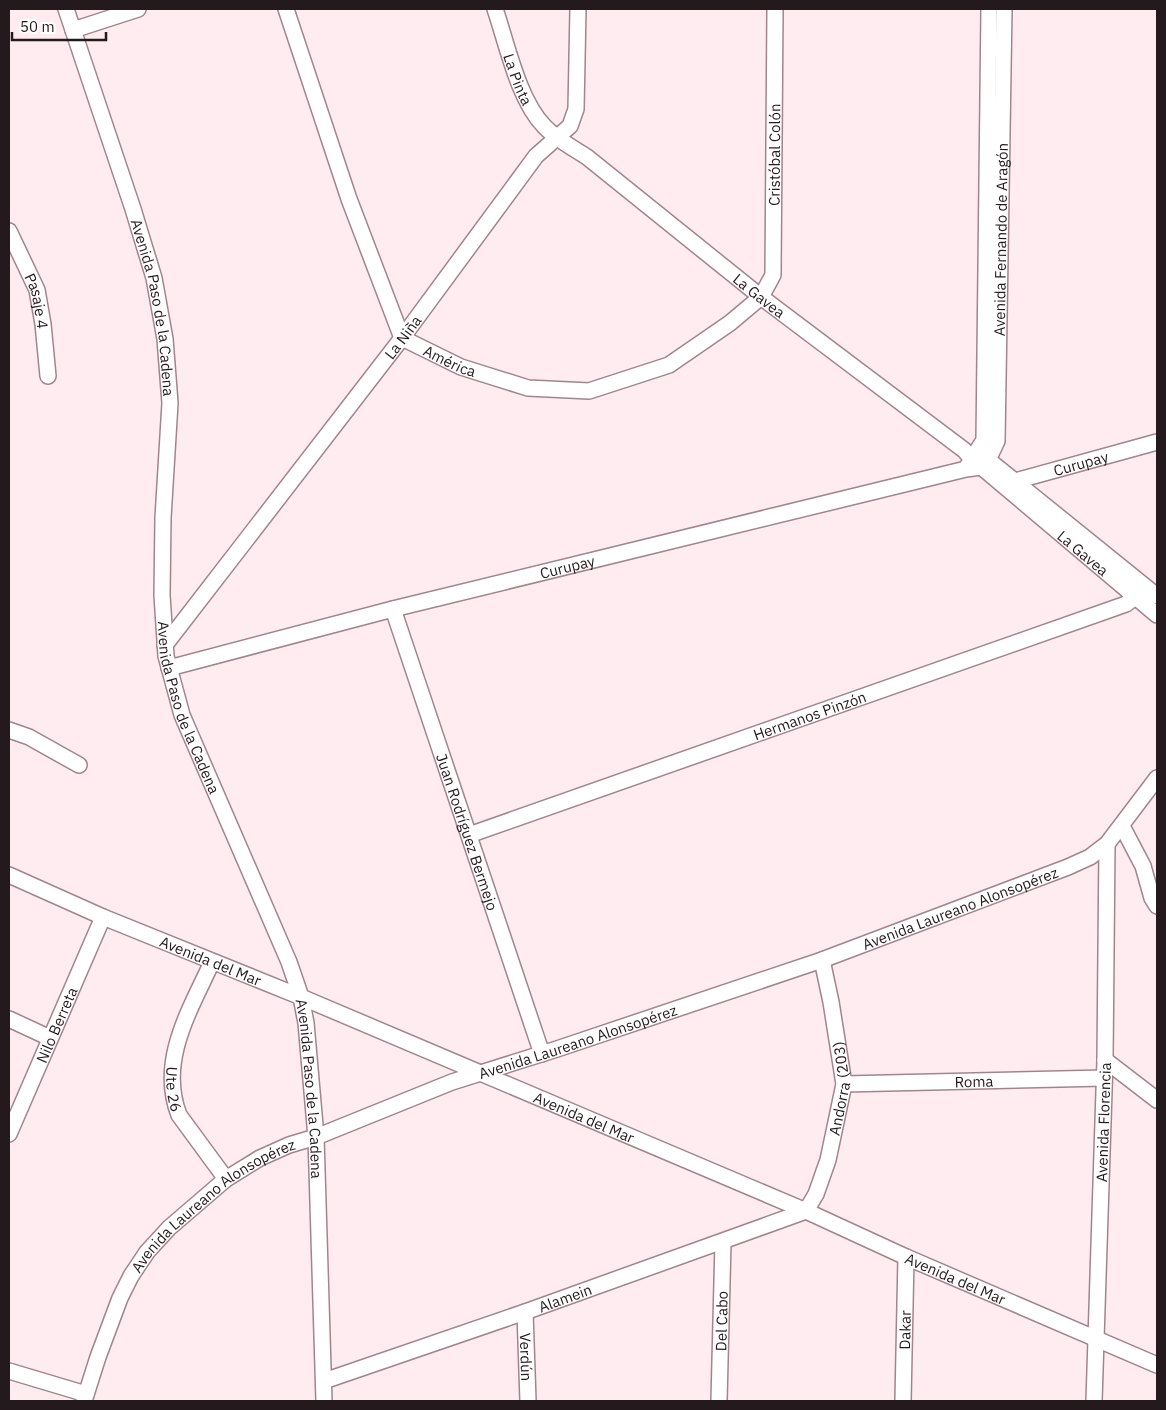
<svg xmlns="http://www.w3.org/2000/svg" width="1166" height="1410" font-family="'IBM Plex Sans',sans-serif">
<rect width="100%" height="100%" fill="#ffecf1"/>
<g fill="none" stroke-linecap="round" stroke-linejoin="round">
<g stroke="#a1858d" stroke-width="18">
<g id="minor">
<path id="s1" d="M 66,9 L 133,209 L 154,278 L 165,339 L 170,403 L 163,518 L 162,595 L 166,656 L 182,715 L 289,962 L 301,997 L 306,1023 L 316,1137 L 324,1401"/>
<path id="s2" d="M 286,9 L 349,199 L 402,338 L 461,367 L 528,388 L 589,391 L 669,365 L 730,323 L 761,297 L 773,275 L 775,9"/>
<path id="s3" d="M 495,9 C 507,44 518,99 544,126 C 556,139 573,148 587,157 L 761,297 L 964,450 L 972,459 L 1157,615"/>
<path d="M 73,30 L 138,9"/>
<path id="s4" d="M 9,231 L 37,290 L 43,324 L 48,376"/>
<path d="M 981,454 L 1157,596"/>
<path d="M 967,467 L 984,440 L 989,9"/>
<path id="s5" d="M 1010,487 L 1015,481 L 1157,442"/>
<path id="s6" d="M 393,609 L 542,1054"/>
<path id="s7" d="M 165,645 L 402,338 L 536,156 L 570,126 L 576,109 L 578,9"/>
<path id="s8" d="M 169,668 L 393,609 L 966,469 L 981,467 L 988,460 L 997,441 L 1004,9"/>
<path d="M 9,730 L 29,737 L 79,765"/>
<path d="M 1122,826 L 1143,866 L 1152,898 L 1157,906"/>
<path id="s9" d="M 469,835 L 1126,604 L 1135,597 L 1143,586"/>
<path id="s10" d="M 9,875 L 103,917 L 301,997 L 806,1211 L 906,1257 L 1157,1365"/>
<path id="s11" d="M 212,962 C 190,1010 158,1061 179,1115 L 226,1179"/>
<path d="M 9,1019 L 50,1038"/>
<path d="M 1105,1060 L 1157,1100"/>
<path id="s12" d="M 844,1084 L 1104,1078"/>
<path id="s13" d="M 9,1134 L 103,917"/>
<path id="s14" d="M 525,1312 L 528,1401"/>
<path d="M 9,1371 L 86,1394"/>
<path id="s15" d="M 324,1381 L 525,1312 L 806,1211 L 816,1194 L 828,1160 L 844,1084 L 831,1002 L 822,960"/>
<path id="s16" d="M 84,1401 L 98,1357 L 120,1298 L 131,1276 L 147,1252 L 169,1228 L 226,1179 L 260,1158 L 289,1145 L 316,1137 L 452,1082 L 557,1049 L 822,960 L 1068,867 L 1090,857 L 1107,844 L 1157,778"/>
<path id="s17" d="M 719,1401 L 723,1242"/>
<path id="s18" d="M 903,1401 L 906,1257"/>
<path id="s19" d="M 1094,1401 L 1105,1060 L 1107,844"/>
</g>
</g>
<use href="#minor" stroke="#fff" stroke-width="15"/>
</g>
<g text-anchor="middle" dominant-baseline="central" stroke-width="4" stroke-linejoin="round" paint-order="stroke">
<g font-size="15" fill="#24191c" stroke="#fff">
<text stroke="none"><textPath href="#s3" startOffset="74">La Pinta</textPath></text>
<text stroke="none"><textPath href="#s2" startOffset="890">Cristóbal Colón</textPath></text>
<text stroke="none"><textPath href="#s8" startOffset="1069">Avenida Fernando de Aragón</textPath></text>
<text stroke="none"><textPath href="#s3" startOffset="402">La Gavea</textPath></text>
<text stroke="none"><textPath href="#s4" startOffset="76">Pasaje 4</textPath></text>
<text stroke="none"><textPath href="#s1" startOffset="312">Avenida Paso de la Cadena</textPath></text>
<text stroke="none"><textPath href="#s7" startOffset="389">La Niña</textPath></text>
<text stroke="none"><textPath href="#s2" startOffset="402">América</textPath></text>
<text stroke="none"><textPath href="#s5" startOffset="76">Curupay</textPath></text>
<text stroke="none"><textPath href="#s3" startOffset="816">La Gavea</textPath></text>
<text stroke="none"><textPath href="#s8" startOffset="411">Curupay</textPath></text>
<text stroke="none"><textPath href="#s1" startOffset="718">Avenida Paso de la Cadena</textPath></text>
<text stroke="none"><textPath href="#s9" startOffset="361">Hermanos Pinzón</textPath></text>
<text stroke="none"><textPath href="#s6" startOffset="235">Juan Rodríguez Bermejo</textPath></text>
<text stroke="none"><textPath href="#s16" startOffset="1054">Avenida Laureano Alonsopérez</textPath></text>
<text stroke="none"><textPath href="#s10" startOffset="219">Avenida del Mar</textPath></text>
<text stroke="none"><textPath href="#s13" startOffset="119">Nilo Berreta</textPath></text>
<text stroke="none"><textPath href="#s16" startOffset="649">Avenida Laureano Alonsopérez</textPath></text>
<text stroke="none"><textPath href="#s12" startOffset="130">Roma</textPath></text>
<text stroke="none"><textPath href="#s11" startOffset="135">Ute 26</textPath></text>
<text stroke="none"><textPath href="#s15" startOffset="640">Andorra (203)</textPath></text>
<text stroke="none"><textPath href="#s1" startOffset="1122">Avenida Paso de la Cadena</textPath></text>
<text stroke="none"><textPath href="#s10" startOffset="624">Avenida del Mar</textPath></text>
<text stroke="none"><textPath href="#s19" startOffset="279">Avenida Florencia</textPath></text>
<text stroke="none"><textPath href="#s16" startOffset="244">Avenida Laureano Alonsopérez</textPath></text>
<text stroke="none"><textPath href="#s10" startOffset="1029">Avenida del Mar</textPath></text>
<text stroke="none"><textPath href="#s15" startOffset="255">Alamein</textPath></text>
<text stroke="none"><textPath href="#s17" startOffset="80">Del Cabo</textPath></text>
<text stroke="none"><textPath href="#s18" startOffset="71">Dakar</textPath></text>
<text stroke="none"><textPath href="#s14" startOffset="45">Verdún</textPath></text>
</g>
</g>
<rect width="1166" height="1410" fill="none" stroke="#24191c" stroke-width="20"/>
<path d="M12 32v8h94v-8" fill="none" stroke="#24191c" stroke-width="2.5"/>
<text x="20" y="32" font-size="15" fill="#24191c" stroke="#ffffff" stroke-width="4" paint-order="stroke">50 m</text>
</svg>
